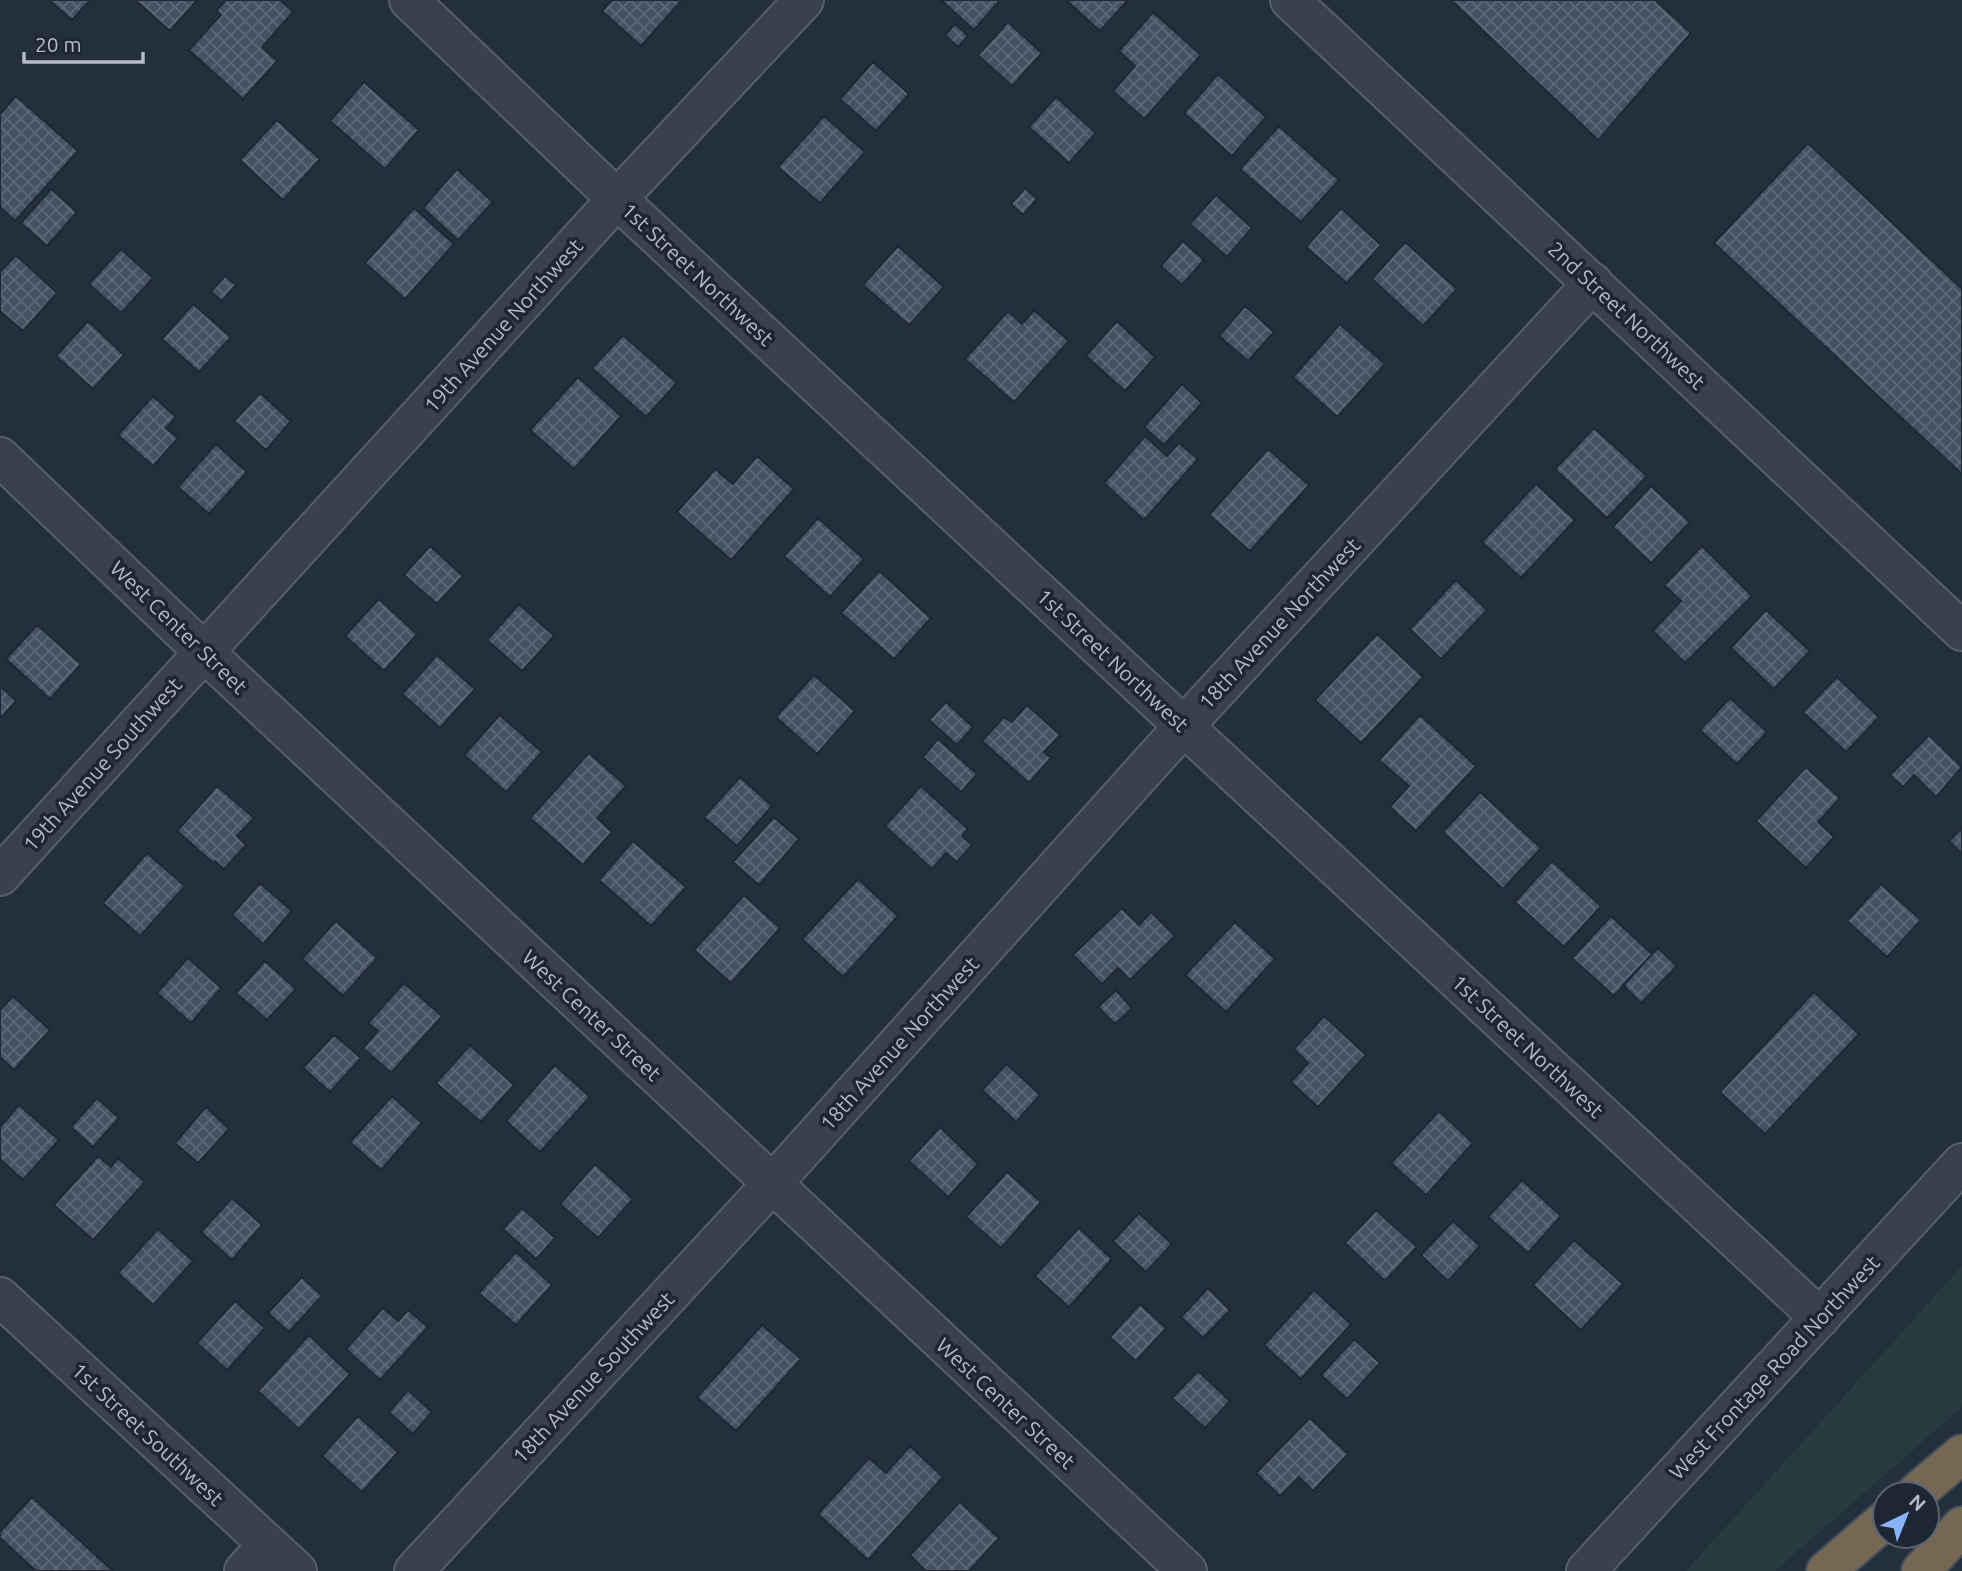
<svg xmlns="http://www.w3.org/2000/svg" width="1962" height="1571" font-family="Ubuntu,sans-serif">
<defs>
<pattern id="building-cross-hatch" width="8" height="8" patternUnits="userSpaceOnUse" patternTransform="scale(1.75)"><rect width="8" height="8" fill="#455162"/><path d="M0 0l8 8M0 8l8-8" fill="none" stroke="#5d6877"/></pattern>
</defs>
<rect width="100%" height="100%" fill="#242f3e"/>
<path fill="#263c3f" d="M 1962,1266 L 1962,1407 L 1775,1571 L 1686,1571 Z"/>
<path fill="url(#building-cross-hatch)" stroke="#1f2835" stroke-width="2" d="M 49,0 L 90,0 L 72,20 Z
M 135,0 L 197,0 L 170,31 Z
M 226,0 L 280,0 L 293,12 L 262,47 L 277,61 L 243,99 L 189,50 L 221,15 L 216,11 Z
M 612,0 L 682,0 L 641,46 L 602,11 Z
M 941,0 L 1000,0 L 974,30 Z
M 1066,0 L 1128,0 L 1100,31 Z
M 1451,0 L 1655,0 L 1691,33 L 1598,140 Z
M 1153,12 L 1201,55 L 1144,119 L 1113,91 L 1135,66 L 1119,51 Z
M 1008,22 L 1042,53 L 1012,86 L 978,55 Z
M 955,24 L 968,36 L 958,47 L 945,35 Z
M 873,62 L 909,94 L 876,131 L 840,99 Z
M 1218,74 L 1266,117 L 1232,156 L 1184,113 Z
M 364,82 L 419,130 L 385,169 L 330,121 Z
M 16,96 L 78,151 L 15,221 L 0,207 L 0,114 Z
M 1056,97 L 1096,133 L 1069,163 L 1029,127 Z
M 824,116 L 865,152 L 820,203 L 778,167 Z
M 277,120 L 320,159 L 283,200 L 240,160 Z
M 1279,126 L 1339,180 L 1301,222 L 1240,169 Z
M 1808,143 L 1962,289 L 1962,474 L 1714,243 Z
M 457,169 L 493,202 L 458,240 L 423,208 Z
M 1025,188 L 1037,199 L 1023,215 L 1011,204 Z
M 51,189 L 77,212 L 47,246 L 21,223 Z
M 1216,195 L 1252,228 L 1227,257 L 1190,224 Z
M 414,208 L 454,244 L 405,299 L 365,263 Z
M 1341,208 L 1381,245 L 1347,283 L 1306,247 Z
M 1183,241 L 1204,260 L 1182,285 L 1161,266 Z
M 1405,242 L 1457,289 L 1423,326 L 1372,279 Z
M 898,246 L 944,287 L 909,325 L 863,285 Z
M 121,249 L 153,278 L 121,313 L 89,284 Z
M 16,255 L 57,293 L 23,331 L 0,311 L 0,272 Z
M 225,276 L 236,285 L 222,301 L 211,292 Z
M 193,304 L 231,337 L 199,372 L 162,339 Z
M 1245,306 L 1274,332 L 1248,361 L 1219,336 Z
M 1034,310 L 1069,341 L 1014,402 L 965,359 L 1008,311 L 1022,324 Z
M 88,321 L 124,355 L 93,389 L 56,356 Z
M 1117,321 L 1155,357 L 1125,391 L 1086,356 Z
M 1340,324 L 1385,364 L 1337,417 L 1293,377 Z
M 623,335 L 677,383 L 646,417 L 592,368 Z
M 578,377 L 621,416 L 574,469 L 530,430 Z
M 1182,384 L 1202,403 L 1164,445 L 1144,427 Z
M 260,393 L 291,421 L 266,450 L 234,421 Z
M 153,396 L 176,417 L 166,428 L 178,438 L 153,466 L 118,435 Z
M 1594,428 L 1647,476 L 1607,518 L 1555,469 Z
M 1145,436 L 1167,456 L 1179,443 L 1198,459 L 1144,520 L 1104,483 Z
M 216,444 L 247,472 L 209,514 L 178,487 Z
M 1268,449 L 1309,485 L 1250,551 L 1209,515 Z
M 757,456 L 794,489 L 731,560 L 677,512 L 715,469 L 733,484 Z
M 1536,484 L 1575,520 L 1521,578 L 1482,542 Z
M 1651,486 L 1690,522 L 1651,563 L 1613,527 Z
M 818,518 L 864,559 L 830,597 L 784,556 Z
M 430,546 L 463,576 L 437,604 L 404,575 Z
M 1702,546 L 1752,596 L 1685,663 L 1653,631 L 1681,601 L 1664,585 Z
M 879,571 L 931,618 L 894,659 L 841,613 Z
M 1456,580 L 1487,610 L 1441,659 L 1410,629 Z
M 379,599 L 417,634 L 384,671 L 345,636 Z
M 519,604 L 554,636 L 522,671 L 487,640 Z
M 1766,610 L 1810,651 L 1774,689 L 1731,648 Z
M 37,625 L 81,664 L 50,699 L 6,659 Z
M 1377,634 L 1423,677 L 1361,743 L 1315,700 Z
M 437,655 L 475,689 L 440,728 L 402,694 Z
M 814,675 L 855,711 L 817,754 L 776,717 Z
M 1837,677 L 1879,717 L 1846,752 L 1803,712 Z
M 0,686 L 16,701 L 2,717 L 0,715 Z
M 1730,698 L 1767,732 L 1737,764 L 1700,730 Z
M 946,702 L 973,727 L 957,745 L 929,720 Z
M 1027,705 L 1060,735 L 1044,752 L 1051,758 L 1029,783 L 982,741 L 1004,717 L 1012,722 Z
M 500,715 L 542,752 L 506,792 L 464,755 Z
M 1420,715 L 1476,766 L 1416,831 L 1390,807 L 1409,786 L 1379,760 Z
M 1929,735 L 1962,767 L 1936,797 L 1914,775 L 1903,787 L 1890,775 Z
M 938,739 L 977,774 L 961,792 L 923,757 Z
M 589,753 L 626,786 L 597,818 L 612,832 L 583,865 L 530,818 Z
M 1806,767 L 1840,798 L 1818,822 L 1834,837 L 1806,868 L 1756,821 Z
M 740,777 L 772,806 L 737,846 L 704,817 Z
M 217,786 L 254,818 L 237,836 L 246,845 L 224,869 L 215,861 L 213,863 L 177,831 Z
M 921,786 L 968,829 L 962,836 L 972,845 L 957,862 L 946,853 L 932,869 L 885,826 Z
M 1480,792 L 1541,848 L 1503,889 L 1443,832 Z
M 774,817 L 799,839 L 759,885 L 733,862 Z
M 1962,828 L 1962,854 L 1949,841 Z
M 633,841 L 686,887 L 651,926 L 599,880 Z
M 147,853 L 185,886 L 140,936 L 103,903 Z
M 1552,861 L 1601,906 L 1564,947 L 1515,902 Z
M 858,879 L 898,916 L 843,977 L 802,939 Z
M 260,883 L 292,911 L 263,944 L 232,915 Z
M 1881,884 L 1921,920 L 1887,957 L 1847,921 Z
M 744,895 L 780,928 L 731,983 L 694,950 Z
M 1122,908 L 1139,925 L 1151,912 L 1175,936 L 1130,980 L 1118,968 L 1102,984 L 1073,955 Z
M 1611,916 L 1652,954 L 1614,996 L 1572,958 Z
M 336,921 L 377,958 L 343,996 L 302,959 Z
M 1235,922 L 1275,959 L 1226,1012 L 1185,975 Z
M 1658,948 L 1677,966 L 1641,1003 L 1623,985 Z
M 188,958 L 221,988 L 191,1023 L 157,993 Z
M 265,961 L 296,989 L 267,1020 L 236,993 Z
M 404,983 L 442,1016 L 391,1073 L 363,1048 L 378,1031 L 368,1023 Z
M 1116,990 L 1132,1008 L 1115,1024 L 1098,1007 Z
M 1814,992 L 1859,1034 L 1765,1134 L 1720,1092 Z
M 13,996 L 50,1030 L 14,1070 L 0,1057 L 0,1010 Z
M 1324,1016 L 1366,1055 L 1318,1107 L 1291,1082 L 1308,1063 L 1294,1049 Z
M 334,1035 L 361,1058 L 330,1092 L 303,1068 Z
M 470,1045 L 514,1085 L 481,1122 L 436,1083 Z
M 1007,1064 L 1040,1095 L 1016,1122 L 982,1090 Z
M 555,1065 L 590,1097 L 540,1152 L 506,1121 Z
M 392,1096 L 422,1123 L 381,1170 L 350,1142 Z
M 97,1098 L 119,1118 L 93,1147 L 71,1127 Z
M 19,1105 L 59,1140 L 23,1180 L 0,1159 L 0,1127 Z
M 206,1107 L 229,1129 L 198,1163 L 175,1143 Z
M 1439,1111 L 1473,1143 L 1426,1195 L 1391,1163 Z
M 940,1127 L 978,1164 L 948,1197 L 909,1161 Z
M 98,1156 L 111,1167 L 118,1158 L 145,1182 L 93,1240 L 54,1205 Z
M 595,1164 L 633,1199 L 598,1238 L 560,1204 Z
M 1007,1172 L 1041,1202 L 1001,1248 L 966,1217 Z
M 1522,1180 L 1561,1216 L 1528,1253 L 1488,1217 Z
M 232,1198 L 262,1225 L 232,1260 L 201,1232 Z
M 522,1208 L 555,1238 L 536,1259 L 503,1229 Z
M 1376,1210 L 1417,1247 L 1385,1281 L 1345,1243 Z
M 1139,1213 L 1172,1244 L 1146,1272 L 1113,1241 Z
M 1453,1221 L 1480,1246 L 1448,1281 L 1421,1255 Z
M 1079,1228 L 1112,1259 L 1069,1307 L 1035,1276 Z
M 158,1229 L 193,1261 L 153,1305 L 118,1273 Z
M 1574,1240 L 1623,1284 L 1581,1330 L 1533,1285 Z
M 516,1252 L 552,1285 L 516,1325 L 479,1293 Z
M 302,1277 L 322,1296 L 289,1332 L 268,1313 Z
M 1208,1288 L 1230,1310 L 1203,1338 L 1181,1317 Z
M 1314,1290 L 1351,1324 L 1301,1379 L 1264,1345 Z
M 235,1301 L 265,1328 L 227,1370 L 197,1343 Z
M 1140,1304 L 1166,1328 L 1136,1361 L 1110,1337 Z
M 383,1308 L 398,1321 L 408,1310 L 428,1327 L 380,1380 L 346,1349 Z
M 762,1325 L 801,1359 L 736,1431 L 697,1397 Z
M 309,1335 L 350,1374 L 299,1429 L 258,1391 Z
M 1354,1339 L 1380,1363 L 1347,1399 L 1321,1375 Z
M 1198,1371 L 1230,1401 L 1205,1428 L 1172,1398 Z
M 408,1390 L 432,1412 L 413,1434 L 389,1412 Z
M 358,1416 L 398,1452 L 362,1492 L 322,1456 Z
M 1310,1418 L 1348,1454 L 1313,1491 L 1299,1477 L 1280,1496 L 1256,1473 Z
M 910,1446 L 943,1477 L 868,1560 L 818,1514 L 869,1458 L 886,1473 Z
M 32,1497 L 113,1571 L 36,1571 L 0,1538 L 0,1532 Z
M 960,1502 L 999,1538 L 969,1571 L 926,1571 L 910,1555 Z"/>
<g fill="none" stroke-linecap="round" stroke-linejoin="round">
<g stroke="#565f6c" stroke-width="42">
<path id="minor" d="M 409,0 L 617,199 L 1820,1318
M 1290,0 L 1962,631
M 0,457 L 204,652 L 1187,1571
M 0,876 L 617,199 L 804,0
M 0,1297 L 297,1571
M 244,1571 L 268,1544
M 414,1571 L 772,1184 L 1184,726 L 1593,283
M 1586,1571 L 1962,1163"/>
</g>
<g stroke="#434c59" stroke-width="42">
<path id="highway" d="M 1915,1494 L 1962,1454
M 1826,1571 L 1885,1520
M 1921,1571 L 1962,1526"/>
</g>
<use href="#minor" stroke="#38414e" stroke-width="38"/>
<use href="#highway" stroke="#746855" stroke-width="38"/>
</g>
<g text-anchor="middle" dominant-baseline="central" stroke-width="7" stroke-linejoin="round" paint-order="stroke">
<g font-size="21" fill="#b4bcc9" stroke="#1d2633">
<text transform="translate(698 274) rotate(43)">1st Street Northwest</text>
<text transform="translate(1627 315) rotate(43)">2nd Street Northwest</text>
<text transform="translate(503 325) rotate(-48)">19th Avenue Northwest</text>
<text transform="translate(1279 623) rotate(-47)">18th Avenue Northwest</text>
<text transform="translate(179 627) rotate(44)">West Center Street</text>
<text transform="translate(1113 660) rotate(43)">1st Street Northwest</text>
<text transform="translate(102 764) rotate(-48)">19th Avenue Southwest</text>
<text transform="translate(592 1015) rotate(43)">West Center Street</text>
<text transform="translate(899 1043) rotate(-48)">18th Avenue Northwest</text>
<text transform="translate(1528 1046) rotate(43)">1st Street Northwest</text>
<text transform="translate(1774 1367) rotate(-47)">West Frontage Road Northwest</text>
<text transform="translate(593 1377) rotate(-47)">18th Avenue Southwest</text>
<text transform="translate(1006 1403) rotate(43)">West Center Street</text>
<text transform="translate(148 1434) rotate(43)">1st Street Southwest</text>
</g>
</g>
<g transform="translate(1906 1515) rotate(43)"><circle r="33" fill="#1d2633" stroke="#59626f" stroke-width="2"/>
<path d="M0-5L12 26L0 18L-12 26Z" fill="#8ab4f8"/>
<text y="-10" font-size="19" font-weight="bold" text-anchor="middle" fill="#b4bcc9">N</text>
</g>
<path d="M24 52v10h119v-10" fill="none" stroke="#b4bcc9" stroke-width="3.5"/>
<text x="35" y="52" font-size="21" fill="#b4bcc9" stroke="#1d2633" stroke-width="5" paint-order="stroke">20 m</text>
</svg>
